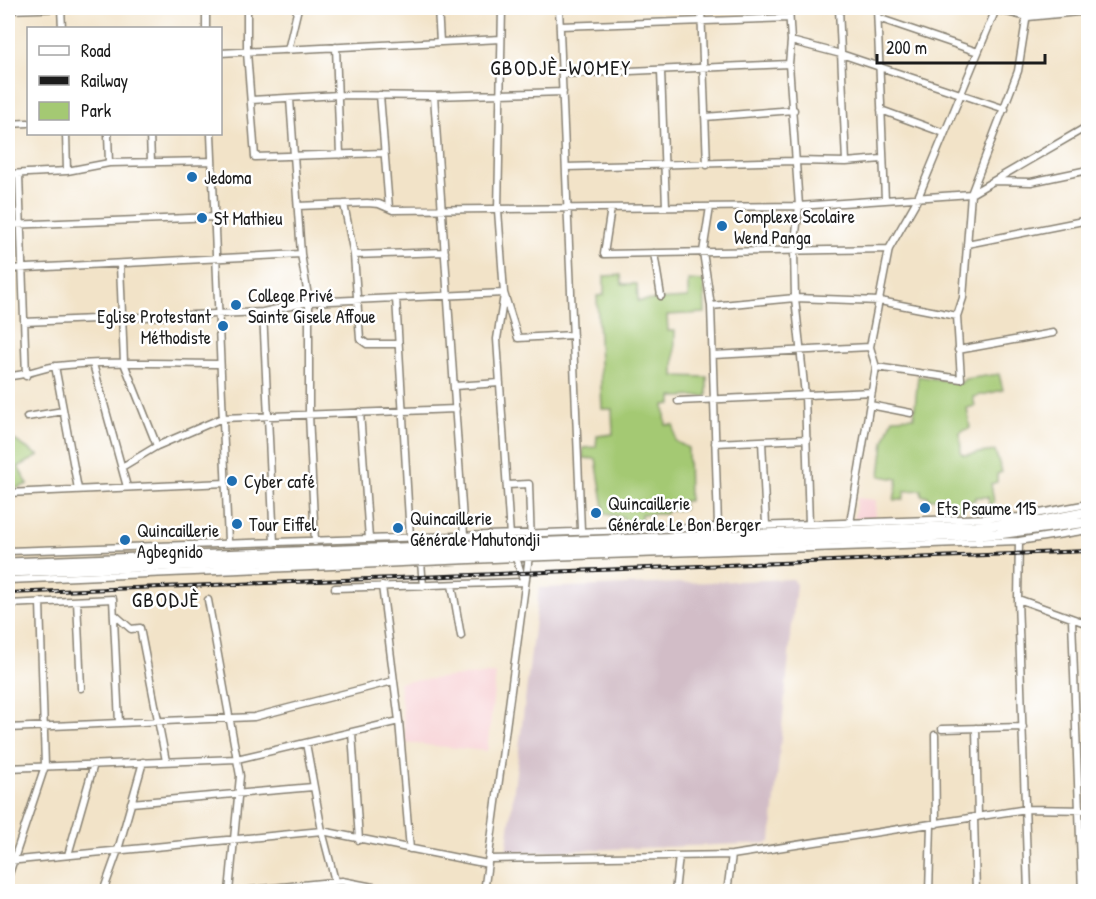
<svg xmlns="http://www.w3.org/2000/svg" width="1096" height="899" font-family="'Patrick Hand',sans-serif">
<rect width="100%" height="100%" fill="#fff"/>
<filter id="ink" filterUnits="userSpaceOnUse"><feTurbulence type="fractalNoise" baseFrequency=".0167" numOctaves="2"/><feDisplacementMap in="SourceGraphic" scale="12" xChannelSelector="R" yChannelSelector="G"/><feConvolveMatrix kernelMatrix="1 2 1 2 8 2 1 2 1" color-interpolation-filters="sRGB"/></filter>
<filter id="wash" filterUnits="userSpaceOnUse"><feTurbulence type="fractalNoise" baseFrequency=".008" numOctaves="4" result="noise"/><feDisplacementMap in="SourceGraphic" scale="24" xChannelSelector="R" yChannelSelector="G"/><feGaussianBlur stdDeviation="1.35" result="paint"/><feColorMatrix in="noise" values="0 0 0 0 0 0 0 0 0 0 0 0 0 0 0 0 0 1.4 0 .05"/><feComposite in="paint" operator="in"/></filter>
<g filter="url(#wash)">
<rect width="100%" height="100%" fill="#f2e3c8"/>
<path fill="#f7cfd3" d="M 857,498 L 876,500 L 875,519 L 854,519 Z
M 496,673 L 487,751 L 406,743 L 399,682 Z"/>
<path fill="#d2bdc7" d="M 793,579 L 796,584 L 771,840 L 768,843 L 506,853 L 539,588 Z"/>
<path fill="#a4c973" stroke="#607248" stroke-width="1.5" d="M 621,275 L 622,284 L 637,284 L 638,301 L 688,298 L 688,280 L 704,281 L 705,313 L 667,315 L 668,331 L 675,331 L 674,376 L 707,377 L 707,396 L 672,397 L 672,404 L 664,405 L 666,425 L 674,425 L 675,441 L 688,448 L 689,501 L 683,501 L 684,509 L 666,511 L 666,514 L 641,514 L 641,521 L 625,521 L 623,517 L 605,514 L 596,459 L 583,458 L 583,448 L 596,447 L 597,436 L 613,434 L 612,409 L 602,409 L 597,296 L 604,295 L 604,276 Z
M 999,374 L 1003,390 L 973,397 L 975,406 L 967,408 L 970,428 L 960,432 L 961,453 L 964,455 L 995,451 L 1002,472 L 997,474 L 997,482 L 991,484 L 994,503 L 989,505 L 988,497 L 975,497 L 975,500 L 961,505 L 961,509 L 948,509 L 945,498 L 929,499 L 928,496 L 922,496 L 921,490 L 905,491 L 903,500 L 894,500 L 898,479 L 880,476 L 884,442 L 893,418 L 914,417 L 918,376 L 961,383 L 965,379 Z
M 8,436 L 39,456 L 18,467 L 28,484 L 12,490 L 8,486 Z"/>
</g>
<g filter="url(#ink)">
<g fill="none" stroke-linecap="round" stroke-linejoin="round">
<g stroke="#878072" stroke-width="9">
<path id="minor" d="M 61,8 L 62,28
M 206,8 L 206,28
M 247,8 L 247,52 L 255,157 L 384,153
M 438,8 L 440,42
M 502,8 L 498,210 L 504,293 L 518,338 L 573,335
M 559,8 L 581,530
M 701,8 L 707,165
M 789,8 L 791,41 L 789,64 L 799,206 L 794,251 L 795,298 L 805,395 L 809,524
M 839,8 L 846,162
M 877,8 L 885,200
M 990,8 L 1028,17 L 1088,11
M 8,10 L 70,8
M 878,18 L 978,52
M 8,20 L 8,10
M 560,26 L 789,18
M 8,29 L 9,124
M 791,41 L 841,54 L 1005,109
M 336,47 L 340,155
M 288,50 L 298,8
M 220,53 L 501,39
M 661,71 L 666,207
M 562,74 L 789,64
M 380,95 L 389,208
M 434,96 L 464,535
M 290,99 L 301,254 L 309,302 L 309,414 L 315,542
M 251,100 L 339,95 L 434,96 L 563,92
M 881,110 L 944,133
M 705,117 L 794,110
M 8,124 L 28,123
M 66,134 L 67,171
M 108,134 L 109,163
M 150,134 L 151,162
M 211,134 L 228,542
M 566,167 L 795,161 L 846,162 L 882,159
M 8,174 L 67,171 L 109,163 L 212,161
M 19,175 L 26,376
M 994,181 L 1031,182 L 1088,170
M 344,204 L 354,255 L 360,339 L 367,344 L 398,344
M 298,206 L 367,203 L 379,204 L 393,210 L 799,206 L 971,194 L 1088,126
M 710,207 L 703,252 L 711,306 L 718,526
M 611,208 L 604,254 L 889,249
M 8,225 L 215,217
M 967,244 L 1088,220
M 654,253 L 661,296
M 354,255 L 445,252
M 120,265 L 124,363 L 157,446
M 8,269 L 301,254
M 504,295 L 497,339 L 510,536
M 396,298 L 410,537
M 711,306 L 795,298 L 880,301 L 957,316
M 263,312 L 274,543
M 24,322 L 263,312 L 309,302 L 504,293
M 958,350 L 1053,333
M 713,355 L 870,347
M 93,364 L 127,487
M 55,366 L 78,489
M 876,367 L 961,379 L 957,316 L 963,298 L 971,194 L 1018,71 L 1028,8
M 8,376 C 25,376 40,368 57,366 C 111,360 166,364 220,364
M 454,386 L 500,383
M 678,401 L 872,392
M 870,405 L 911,413
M 360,412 L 369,539
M 27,417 L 63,411
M 762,441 L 766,525
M 715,443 L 807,439
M 122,467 L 157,446 L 222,418 L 456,409
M 507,485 L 529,484 L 531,546
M 8,493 L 225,483
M 850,523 L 876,367 L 870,347 L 889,249 L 917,200 L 996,9
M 1019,541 L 1018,599 L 1028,892
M 8,551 L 1019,517 L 1088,504
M 515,555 L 524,582
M 421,562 L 423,586
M 8,580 L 516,558 L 1019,541 L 1088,530
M 452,585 L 461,636
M 382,586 L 399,721 L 410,849
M 335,588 L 524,582
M 1018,599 L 1088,624
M 208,600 L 240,776 L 229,892
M 77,601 L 81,688
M 8,604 L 113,599 L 119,723
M 114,614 L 131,629 L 140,628 L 166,761
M 1072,619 L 1082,892
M 8,728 L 254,717 L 393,681
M 976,728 L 978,817
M 942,729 L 1023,727
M 352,732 L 359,840
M 935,735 L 936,824
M 306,743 L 322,831 L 335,881
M 8,768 L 237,759 L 399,721
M 131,803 L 313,787
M 974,817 L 976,892
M 68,855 L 94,764
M 489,859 L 732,855 L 1027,809 L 1088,810
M 8,861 L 322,831 L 488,864
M 8,877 L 45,766 L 40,602
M 103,892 L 118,850 L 143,762
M 232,892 L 342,881 L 399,892
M 484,892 L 529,556
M 675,892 L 679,856
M 727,892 L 732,855
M 929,892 L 931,825"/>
</g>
<g stroke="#878072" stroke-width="12">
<path id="highway" d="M 8,563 L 997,525 L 1043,521 L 1088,512
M 8,572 L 998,534 L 1088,522"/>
</g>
<use href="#minor" stroke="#fff" stroke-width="6"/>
<use href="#highway" stroke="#fff" stroke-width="9"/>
<g stroke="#1c1c1c" stroke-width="4">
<path id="rail" d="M 8,593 L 1088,551"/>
</g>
<use href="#rail" stroke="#fff" stroke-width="1.5" stroke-dasharray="4.5" stroke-linecap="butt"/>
</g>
</g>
<g fill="#1f6fb2" stroke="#fff" stroke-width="2">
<circle cx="192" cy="177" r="6"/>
<circle cx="202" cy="218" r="6"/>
<circle cx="722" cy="226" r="6"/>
<circle cx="236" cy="305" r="6"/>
<circle cx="223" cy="326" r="6"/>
<circle cx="232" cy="481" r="6"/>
<circle cx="925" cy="508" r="6"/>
<circle cx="596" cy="513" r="6"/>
<circle cx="237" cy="524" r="6"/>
<circle cx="398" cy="528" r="6"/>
<circle cx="125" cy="540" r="6"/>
</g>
<g text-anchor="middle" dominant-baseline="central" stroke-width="5" stroke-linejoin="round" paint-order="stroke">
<g font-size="18" fill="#1c1c1c" stroke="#fff" text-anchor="start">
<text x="204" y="177">Jedoma</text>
<text x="734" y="216">Complexe Scolaire<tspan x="734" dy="21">Wend Panga</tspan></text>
<text x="214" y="218">St Mathieu</text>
<text x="248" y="295">College Privé<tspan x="248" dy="21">Sainte Gisele Affoue</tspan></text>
<text x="211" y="316" text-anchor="end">Eglise Protestant<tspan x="211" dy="21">Méthodiste</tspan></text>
<text x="244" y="481">Cyber café</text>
<text x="608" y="503">Quincaillerie<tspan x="608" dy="21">Générale Le Bon Berger</tspan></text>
<text x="937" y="508">Ets Psaume 115</text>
<text x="410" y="518">Quincaillerie<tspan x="410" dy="21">Générale Mahutondji</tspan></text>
<text x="249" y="524">Tour Eiffel</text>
<text x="137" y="530">Quincaillerie<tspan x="137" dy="21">Agbegnido</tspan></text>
</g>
<g font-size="21" letter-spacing="1.5" fill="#1c1c1c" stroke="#fff">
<text x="561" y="67">GBODJÈ-WOMEY</text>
<text x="166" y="599">GBODJÈ</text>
</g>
</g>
<rect width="1096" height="899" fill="none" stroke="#fff" stroke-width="30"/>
<rect x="27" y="27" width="195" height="108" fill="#ffffff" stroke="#a4a4a4" stroke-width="1.5"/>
<rect x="39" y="46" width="30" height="9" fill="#ffffff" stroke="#a4a4a4" stroke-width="1.5"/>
<text x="81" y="57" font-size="18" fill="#1c1c1c">Road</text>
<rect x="39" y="76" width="30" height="9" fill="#1c1c1c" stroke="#a4a4a4" stroke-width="1.5"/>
<text x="81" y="87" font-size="18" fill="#1c1c1c">Railway</text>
<rect x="39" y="102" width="30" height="18" fill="#a4c973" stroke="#a4a4a4" stroke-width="1.5"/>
<text x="81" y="117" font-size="18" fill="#1c1c1c">Park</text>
<path d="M877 54v9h168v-9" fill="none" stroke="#1c1c1c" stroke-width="3"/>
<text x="886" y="54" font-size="18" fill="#1c1c1c" stroke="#ffffff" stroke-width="4.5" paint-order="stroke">200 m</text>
</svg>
